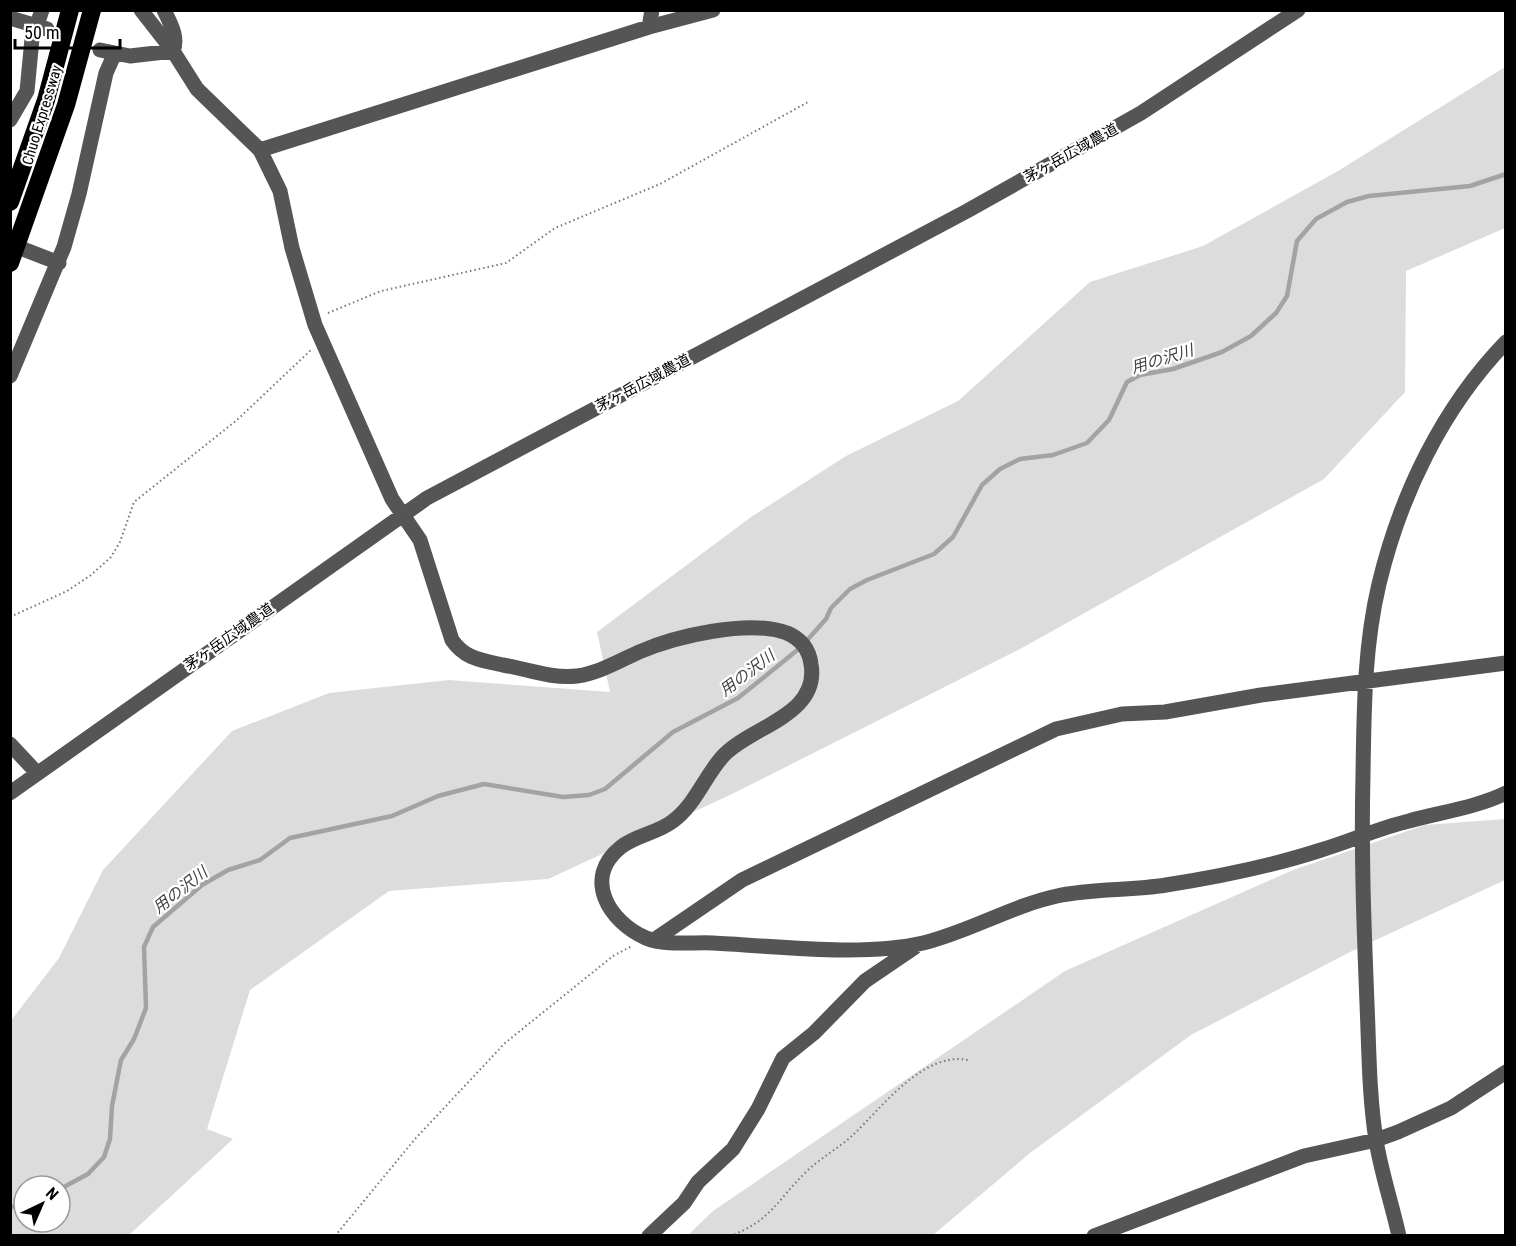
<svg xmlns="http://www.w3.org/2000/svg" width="1516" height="1246" font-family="'Roboto Condensed','Noto Sans JP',sans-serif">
<rect width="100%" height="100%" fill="#fff"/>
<path fill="#dcdcdc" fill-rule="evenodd" d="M 1505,67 L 1505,228 L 1406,271 L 1405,392 L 1324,479 L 1022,648 L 730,795 L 548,879 L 389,891 L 250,990 L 207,1129 L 233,1139 L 129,1235 L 11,1235 L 10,1022 L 59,958 L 103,870 L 232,731 L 329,693 L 449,680 L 610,692 L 597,632 L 751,517 L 846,456 L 958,401 L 1090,282 L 1203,246 L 1338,171 ZM 24,1186 L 60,1186 L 60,1222 L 24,1222 Z
M 1505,819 L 1505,880 L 1350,952 L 1191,1035 L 1030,1153 L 933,1235 L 687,1236 L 713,1211 L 1065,971 L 1293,870 L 1425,825 Z"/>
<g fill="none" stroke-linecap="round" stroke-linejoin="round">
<path stroke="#a3a3a3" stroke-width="4.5" d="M 60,1189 L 88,1174 L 104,1157 L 110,1139 L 112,1106 L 121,1060 L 134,1039 L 146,1008 L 144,947 L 153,927 L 202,885 L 228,870 L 260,860 L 290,838 L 392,816 L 438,796 L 484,784 L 563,797 L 589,795 L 605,789 L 673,732 L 738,698 L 763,678 L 801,647 L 826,619 L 831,608 L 850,589 L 867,580 L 934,554 L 953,537 L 982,485 L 1000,469 L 1020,459 L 1053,455 L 1087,443 L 1109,420 L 1127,382 L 1140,375 L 1173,369 L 1222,352 L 1251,336 L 1276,313 L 1287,296 L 1297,241 L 1316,219 L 1347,202 L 1369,196 L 1470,186 L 1506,174
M 10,1208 L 24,1202"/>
<path stroke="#777" stroke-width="2" stroke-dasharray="1.5 3" stroke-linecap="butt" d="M 328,313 L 381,291 L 506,263 L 555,228 L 660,184 L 808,102
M 10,617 L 67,591 L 91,575 L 111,557 L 120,542 L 134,502 L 237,420 L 311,350
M 335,1236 L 415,1139 L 505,1043 L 613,956 L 632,946
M 730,1236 C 771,1221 777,1200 806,1172 C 820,1158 839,1148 853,1135 C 882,1107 924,1051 968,1060"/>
<path stroke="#555" stroke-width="15" d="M 141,10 L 173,51 L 197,89 L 260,150 L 649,27 L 652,10
M 164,10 C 170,23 179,37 173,51
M 10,18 L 47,29
M 649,27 L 713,10
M 100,50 L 130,56 L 173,51
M 10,120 L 27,91 L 32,39 L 42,10
M 260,150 L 280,191 L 292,248 L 315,325 L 392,499 L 420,540 L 452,640 C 465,659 481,660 503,665 C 527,669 552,679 577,676 C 599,673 619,661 639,652 C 676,636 749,619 787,633 C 801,639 809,649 811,664 C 820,715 752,726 724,755 C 705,775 696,804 673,821 C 658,833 636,835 621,847 C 582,878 609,922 646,938 C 665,946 693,942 713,943 C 775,946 864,957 923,943 C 969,932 1011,906 1057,896 C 1092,888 1130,891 1166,885 C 1217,877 1272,866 1321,850 C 1351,841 1379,828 1409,821 C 1441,812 1475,808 1506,793
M 10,244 L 59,263
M 10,376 L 64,247 L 79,194 L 106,73 L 114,55
M 10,744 L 37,773
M 10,793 L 427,498 L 967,211 L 1141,113 L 1298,10
M 654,940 L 742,880 L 1056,729 L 1122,714 L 1165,712 L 1261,695 L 1506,663
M 649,1236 L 684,1203 L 698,1182 L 733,1149 L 758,1109 L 783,1058 L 814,1033 L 865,981 L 915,947
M 1094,1236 L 1304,1156 L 1376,1140 L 1398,1132 L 1451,1108 L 1506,1072
M 1399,1236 C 1392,1204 1381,1172 1376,1140 C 1369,1096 1369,1049 1367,1004 C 1364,928 1361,852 1363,775 C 1364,711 1364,647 1379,584 C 1400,496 1442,408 1506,342"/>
<path stroke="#000" stroke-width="18" d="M 10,202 L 46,100 L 70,10
M 10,263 L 66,105 L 92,10"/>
</g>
<g text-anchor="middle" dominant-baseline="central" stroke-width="4.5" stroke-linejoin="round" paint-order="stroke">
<g font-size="15" fill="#000" stroke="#fff">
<text transform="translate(42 115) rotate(-73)">Chuo Expressway</text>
<text transform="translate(1071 153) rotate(-29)">茅ヶ岳広域農道</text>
<text transform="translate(643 383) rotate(-28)">茅ヶ岳広域農道</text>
<text transform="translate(229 637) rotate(-35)">茅ヶ岳広域農道</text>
</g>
<g font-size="16" font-style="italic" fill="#444" stroke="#fff">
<text transform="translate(1162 359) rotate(-17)">用の沢川</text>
<text transform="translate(747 673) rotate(-37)">用の沢川</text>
<text transform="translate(180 890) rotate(-38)">用の沢川</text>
</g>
</g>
<rect width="1516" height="1246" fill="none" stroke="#000000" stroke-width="24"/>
<g transform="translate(42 1204) rotate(44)"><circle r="28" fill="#ffffff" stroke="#999999" stroke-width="1.5"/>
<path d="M0-4.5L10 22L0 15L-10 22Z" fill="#000000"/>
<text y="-9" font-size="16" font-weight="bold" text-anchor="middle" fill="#000000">N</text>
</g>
<path d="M15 39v9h105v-9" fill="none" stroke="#000000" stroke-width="3"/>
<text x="24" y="39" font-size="18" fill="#000000" stroke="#ffffff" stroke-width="4.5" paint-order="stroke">50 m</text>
</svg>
